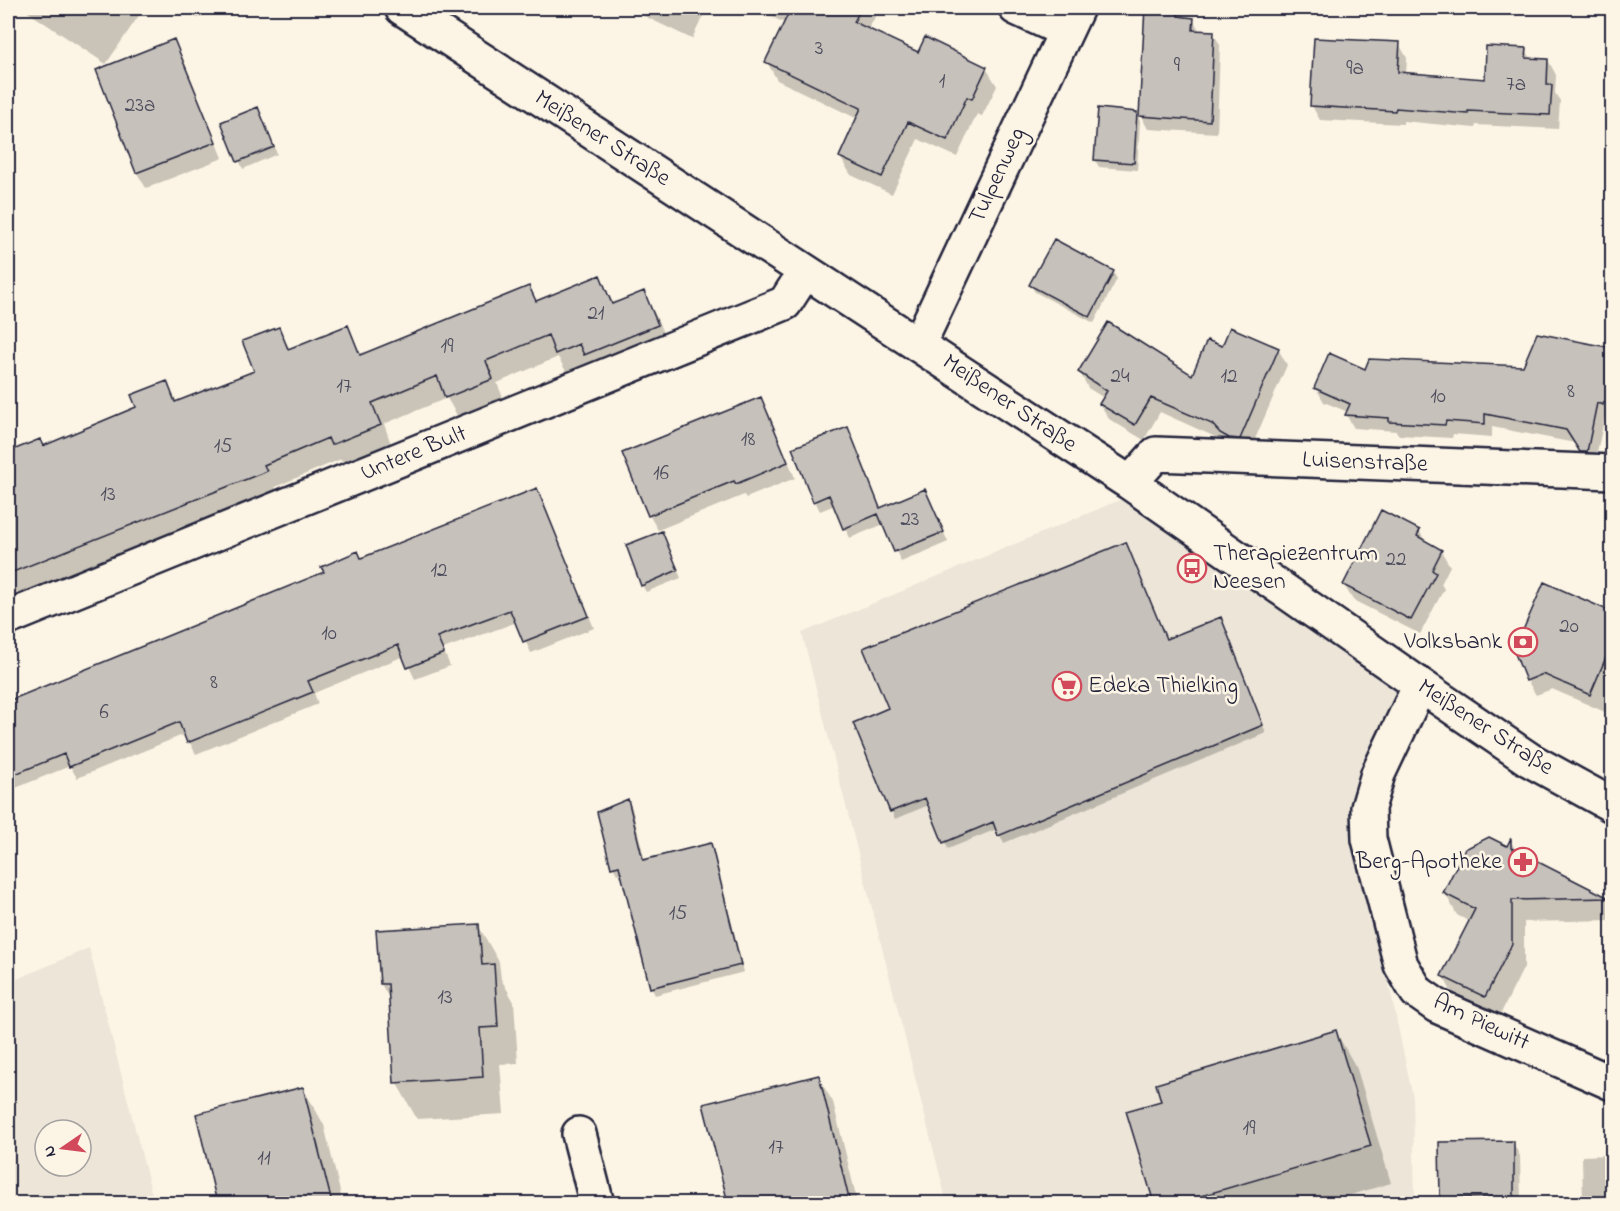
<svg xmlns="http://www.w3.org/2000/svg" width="1620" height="1211" font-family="'Indie Flower',sans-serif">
<rect width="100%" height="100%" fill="#fcf5e5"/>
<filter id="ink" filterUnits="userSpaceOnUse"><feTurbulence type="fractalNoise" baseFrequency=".0167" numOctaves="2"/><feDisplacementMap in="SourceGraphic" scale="12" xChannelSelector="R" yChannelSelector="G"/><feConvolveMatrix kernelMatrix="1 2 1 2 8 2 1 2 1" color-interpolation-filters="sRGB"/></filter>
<g filter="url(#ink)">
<path fill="#ece5d8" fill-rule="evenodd" d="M 1139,492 L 1412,674 L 1355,823 L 1413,1098 L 1415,1203 L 947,1203 L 802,633 Z
M 89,948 L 154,1203 L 8,1203 L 8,983 ZM 45,1130 L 81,1130 L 81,1166 L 45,1166 Z"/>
<path fill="#0003" d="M 22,8 L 144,8 L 106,64 Z
M 192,8 L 223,8 L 197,18 Z
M 636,8 L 707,8 L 692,39 L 640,14 Z
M 752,8 L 869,8 L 875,17 L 868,30 L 919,54 L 986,68 L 997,86 L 982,116 L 977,114 L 957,157 L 918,139 L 892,194 L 851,175 L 840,157 L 858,119 L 777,80 L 767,62 L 785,23 Z
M 1144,8 L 1185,8 L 1184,18 L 1193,19 L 1200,32 L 1213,32 L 1220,45 L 1217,133 L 1148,129 L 1141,116 Z
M 173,41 L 182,56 L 223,158 L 146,188 L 137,173 L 98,71 Z
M 1399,44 L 1407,58 L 1406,74 L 1487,81 L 1526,50 L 1532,60 L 1548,60 L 1556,75 L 1555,93 L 1560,101 L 1558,129 L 1476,125 L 1475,128 L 1403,121 L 1403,124 L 1320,120 L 1312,106 Z
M 1136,113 L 1140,121 L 1137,170 L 1099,167 L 1095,160 Z
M 262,116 L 277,154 L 243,169 L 223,123 Z
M 1113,272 L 1117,279 L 1094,323 L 1035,292 L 1031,285 Z
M 599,277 L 614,304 L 643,292 L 655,314 L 669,347 L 568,375 L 558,357 L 497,383 L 504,400 L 459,419 L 447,398 L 384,424 L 392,447 L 345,466 L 341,459 L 275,487 L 278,493 L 8,600 L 8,484 L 31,474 L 138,408 L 166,383 L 178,403 L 256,372 L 278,329 L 290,349 L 347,327 L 362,356 L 529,288 L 537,302 Z
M 1538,335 L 1612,349 L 1612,415 L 1610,418 L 1605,416 L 1594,465 L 1589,465 L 1575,443 L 1492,427 L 1492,437 L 1453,434 L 1452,438 L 1399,435 L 1396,431 L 1354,428 L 1346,415 L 1348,412 L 1324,402 L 1316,388 L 1366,371 L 1524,368 Z
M 1223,348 L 1278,349 L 1287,365 L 1249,453 L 1230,448 L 1222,440 L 1160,412 L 1144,440 L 1109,419 L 1100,404 L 1104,398 L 1088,388 L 1080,372 L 1193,378 Z
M 761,399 L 769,414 L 795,478 L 746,498 L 744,495 L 658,530 L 649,515 Z
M 847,429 L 881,509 L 930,501 L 948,542 L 901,562 L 884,524 L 850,538 L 835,505 L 820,511 L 815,501 Z
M 536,490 L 543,502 L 594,628 L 531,653 L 517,622 L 443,649 L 450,666 L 415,679 L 404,656 L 314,693 L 318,704 L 196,754 L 185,734 L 77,778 L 70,766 L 8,791 L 8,703 L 326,572 Z
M 1419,531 L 1426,542 L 1441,551 L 1450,566 L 1441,584 L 1444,589 L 1420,634 L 1353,600 L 1344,585 Z
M 662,533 L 681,578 L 646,592 L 642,585 Z
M 1125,544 L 1166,641 L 1224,626 L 1266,733 L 1004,843 L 997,829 L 948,849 L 929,805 L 895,819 L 855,723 L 890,709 Z
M 1545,584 L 1612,614 L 1612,715 L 1552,689 L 1536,695 L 1527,680 Z
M 628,801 L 632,808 L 645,861 L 710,844 L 714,852 L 744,972 L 655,995 L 651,987 L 622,873 L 617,874 L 613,867 Z
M 1511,842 L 1518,854 L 1608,899 L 1612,907 L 1612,920 L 1524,922 L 1524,967 L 1498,1019 L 1455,998 L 1443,976 L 1470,922 L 1457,915 L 1445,893 L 1508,848 Z
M 478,925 L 499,962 L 501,979 L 514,1002 L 518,1063 L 500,1064 L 504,1114 L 417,1119 L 396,1082 L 390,1000 L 381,984 L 378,932 Z
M 1336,1032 L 1357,1069 L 1391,1183 L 1321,1204 L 1155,1204 L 1128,1112 L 1163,1102 Z
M 818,1077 L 833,1102 L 858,1204 L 730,1204 L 705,1105 Z
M 303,1088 L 324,1125 L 343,1204 L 219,1204 L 197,1115 Z
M 1513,1143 L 1520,1156 L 1521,1204 L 1445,1204 L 1441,1197 Z
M 1612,1155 L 1612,1204 L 1583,1204 L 1582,1156 Z"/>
<path fill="#c6c1bb" stroke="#22223b" stroke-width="1.5" d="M 791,8 L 861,8 L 854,22 L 918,52 L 925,37 L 987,67 L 972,99 L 967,97 L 947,140 L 908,122 L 882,177 L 839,157 L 861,108 L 765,62 Z
M 1145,8 L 1178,8 L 1178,16 L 1194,18 L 1193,30 L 1214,31 L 1210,121 L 1139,116 Z
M 1314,38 L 1400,42 L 1398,72 L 1485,79 L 1486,46 L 1527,48 L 1526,58 L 1548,59 L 1547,85 L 1552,85 L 1550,115 L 1468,111 L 1468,114 L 1396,108 L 1395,111 L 1310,106 Z
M 174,39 L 216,142 L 136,173 L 96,70 Z
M 258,107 L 274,147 L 237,162 L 221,122 Z
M 1098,108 L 1137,112 L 1134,163 L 1094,160 Z
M 1054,239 L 1114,271 L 1090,317 L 1029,285 Z
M 600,275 L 612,304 L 644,291 L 658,325 L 584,355 L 579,344 L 555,354 L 548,335 L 486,361 L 493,379 L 445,398 L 437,376 L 372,403 L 381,425 L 331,445 L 328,438 L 264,465 L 267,471 L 8,574 L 8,452 L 40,439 L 43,446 L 136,407 L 131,395 L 167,381 L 175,402 L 254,371 L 242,341 L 279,327 L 288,349 L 348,325 L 360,355 L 529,286 L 536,301 Z
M 1108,322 L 1192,375 L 1207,340 L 1222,346 L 1230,327 L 1279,348 L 1240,439 L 1229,438 L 1220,433 L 1212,424 L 1151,398 L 1135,425 L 1099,404 L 1107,391 L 1078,372 Z
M 1537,333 L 1612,348 L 1612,404 L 1604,402 L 1603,405 L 1597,403 L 1587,452 L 1580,452 L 1566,430 L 1485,414 L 1485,424 L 1446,421 L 1445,425 L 1389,422 L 1389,418 L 1345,415 L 1350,404 L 1314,388 L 1329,353 L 1365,369 L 1369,359 L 1523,366 Z
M 761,397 L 788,462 L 736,484 L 734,481 L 648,516 L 622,453 Z
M 848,427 L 880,508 L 925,489 L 944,532 L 894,552 L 878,514 L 843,529 L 829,495 L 813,502 L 792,448 Z
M 537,488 L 589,616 L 523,642 L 510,610 L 437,637 L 444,653 L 407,668 L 398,645 L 308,681 L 313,692 L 187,743 L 179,722 L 69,767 L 64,754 L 8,777 L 8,701 L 324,572 L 321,567 L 358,551 L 361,558 Z
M 1381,510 L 1420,530 L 1417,536 L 1442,550 L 1432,570 L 1436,573 L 1411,620 L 1343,585 Z
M 662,531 L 678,570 L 641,586 L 626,545 Z
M 1126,542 L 1166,639 L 1221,617 L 1263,725 L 998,836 L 993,822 L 943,843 L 925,798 L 890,812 L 853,723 L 888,708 L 863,648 Z
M 1544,582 L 1612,612 L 1612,643 L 1590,695 L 1543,674 L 1526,681 L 1514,651 Z
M 628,799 L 643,860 L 711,843 L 741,965 L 650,988 L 619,866 L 611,868 L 597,812 Z
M 1489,837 L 1507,846 L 1511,838 L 1511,848 L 1609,898 L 1512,900 L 1512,944 L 1485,997 L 1441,976 L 1475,909 L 1443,893 L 1465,849 Z
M 479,924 L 482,965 L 494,964 L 498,1027 L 480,1028 L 483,1077 L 394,1083 L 388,984 L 380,984 L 376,930 Z
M 1336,1030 L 1371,1146 L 1177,1203 L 1154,1203 L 1126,1111 L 1161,1101 L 1156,1084 Z
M 819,1075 L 850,1203 L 728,1203 L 703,1104 Z
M 303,1087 L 332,1203 L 217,1203 L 196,1114 Z
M 1514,1141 L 1514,1197 L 1440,1198 L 1439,1142 Z"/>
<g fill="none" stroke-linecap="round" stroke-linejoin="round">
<g stroke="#22223b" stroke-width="38">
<path id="minor" d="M 402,8 L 1130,483 L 1420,685 L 1530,760 L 1612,805
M 1016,8 L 1066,31
M 919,344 L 1077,8
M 1130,483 L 1156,454 L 1612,472
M 8,618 L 785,303 L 805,272
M 1420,685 L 1378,774 L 1368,808 L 1369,839 L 1401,965 L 1417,992 L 1437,1006 L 1612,1083
M 579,1134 L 597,1204"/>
</g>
<use href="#minor" stroke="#fcf5e5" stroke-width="33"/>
</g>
</g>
<defs>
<g id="bus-ring" transform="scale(1.5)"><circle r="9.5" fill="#fcf5e5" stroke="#d1495b" stroke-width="1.5"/><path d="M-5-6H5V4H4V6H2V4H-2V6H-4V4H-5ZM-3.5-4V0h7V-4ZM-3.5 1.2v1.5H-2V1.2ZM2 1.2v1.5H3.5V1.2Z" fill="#d1495b"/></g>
<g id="bank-ring" transform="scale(1.5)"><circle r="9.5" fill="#fcf5e5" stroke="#d1495b" stroke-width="1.5"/><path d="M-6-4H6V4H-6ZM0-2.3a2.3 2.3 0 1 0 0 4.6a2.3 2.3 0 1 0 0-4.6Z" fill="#d1495b"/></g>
<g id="supermarket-ring" transform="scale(1.5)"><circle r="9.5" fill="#fcf5e5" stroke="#d1495b" stroke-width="1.5"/><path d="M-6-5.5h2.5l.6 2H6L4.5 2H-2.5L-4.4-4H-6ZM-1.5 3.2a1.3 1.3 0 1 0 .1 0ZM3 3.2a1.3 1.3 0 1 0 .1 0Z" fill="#d1495b"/></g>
<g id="pharmacy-ring" transform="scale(1.5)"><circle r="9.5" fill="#fcf5e5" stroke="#d1495b" stroke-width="1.5"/><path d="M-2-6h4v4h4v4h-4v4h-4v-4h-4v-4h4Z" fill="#d1495b"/></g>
</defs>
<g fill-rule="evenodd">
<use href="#bus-ring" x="1192" y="568"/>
<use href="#bank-ring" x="1523" y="642"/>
<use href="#supermarket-ring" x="1067" y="686"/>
<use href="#pharmacy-ring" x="1523" y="862"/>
</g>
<g text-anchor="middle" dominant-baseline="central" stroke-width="5" stroke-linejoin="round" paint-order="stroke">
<g font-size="21" fill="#4b4a5b">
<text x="819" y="49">3</text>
<text x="1177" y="66">9</text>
<text x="1355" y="69">9a</text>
<text x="942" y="82">1</text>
<text x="1516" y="85">7a</text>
<text x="140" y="106">23a</text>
<text x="596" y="314">21</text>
<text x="447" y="347">19</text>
<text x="1120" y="377">24</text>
<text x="1229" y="377">12</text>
<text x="344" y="387">17</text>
<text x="1571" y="392">8</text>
<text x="1438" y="397">10</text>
<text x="748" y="440">18</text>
<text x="223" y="447">15</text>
<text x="661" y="474">16</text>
<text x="108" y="495">13</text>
<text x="910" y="520">23</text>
<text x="1396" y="560">22</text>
<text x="439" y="571">12</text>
<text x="1569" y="627">20</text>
<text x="329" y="634">10</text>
<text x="214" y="683">8</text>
<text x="104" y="713">6</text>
<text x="678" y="914">15</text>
<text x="445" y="998">13</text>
<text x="1249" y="1129">19</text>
<text x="776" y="1148">17</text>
<text x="264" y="1159">11</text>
</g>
<g font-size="24" fill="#22223b" stroke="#fcf5e5">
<text transform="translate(602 139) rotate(33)">Meißener Straße</text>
<text transform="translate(998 176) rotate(-65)">Tulpenweg</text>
<text transform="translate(1009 404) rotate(34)">Meißener Straße</text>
<text transform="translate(414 454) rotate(-22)">Untere Bult</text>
<text transform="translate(1365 463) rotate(2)">Luisenstraße</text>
<text transform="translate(1485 728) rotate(33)">Meißener Straße</text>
<text transform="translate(1481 1023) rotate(25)">Am Piewitt</text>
</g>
<g font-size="24" fill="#22223b" stroke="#fcf5e5" text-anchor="start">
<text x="1213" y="554">Therapiezentrum<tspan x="1213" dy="28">Neesen</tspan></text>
<text x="1502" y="642" text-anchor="end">Volksbank</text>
<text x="1088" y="686">Edeka Thielking</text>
<text x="1502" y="862" text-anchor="end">Berg-Apotheke</text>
</g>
</g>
<rect width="1620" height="1211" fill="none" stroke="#fcf5e5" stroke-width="30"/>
<rect x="15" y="15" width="1590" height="1181" fill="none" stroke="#22223b" stroke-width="2" filter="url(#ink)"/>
<g transform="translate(63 1148) rotate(256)"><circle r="28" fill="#fcf5e5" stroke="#a5a1a1" stroke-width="1.5"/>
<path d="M0-4.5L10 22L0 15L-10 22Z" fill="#d1495b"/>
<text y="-9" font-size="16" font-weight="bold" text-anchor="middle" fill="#22223b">N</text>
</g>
</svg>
